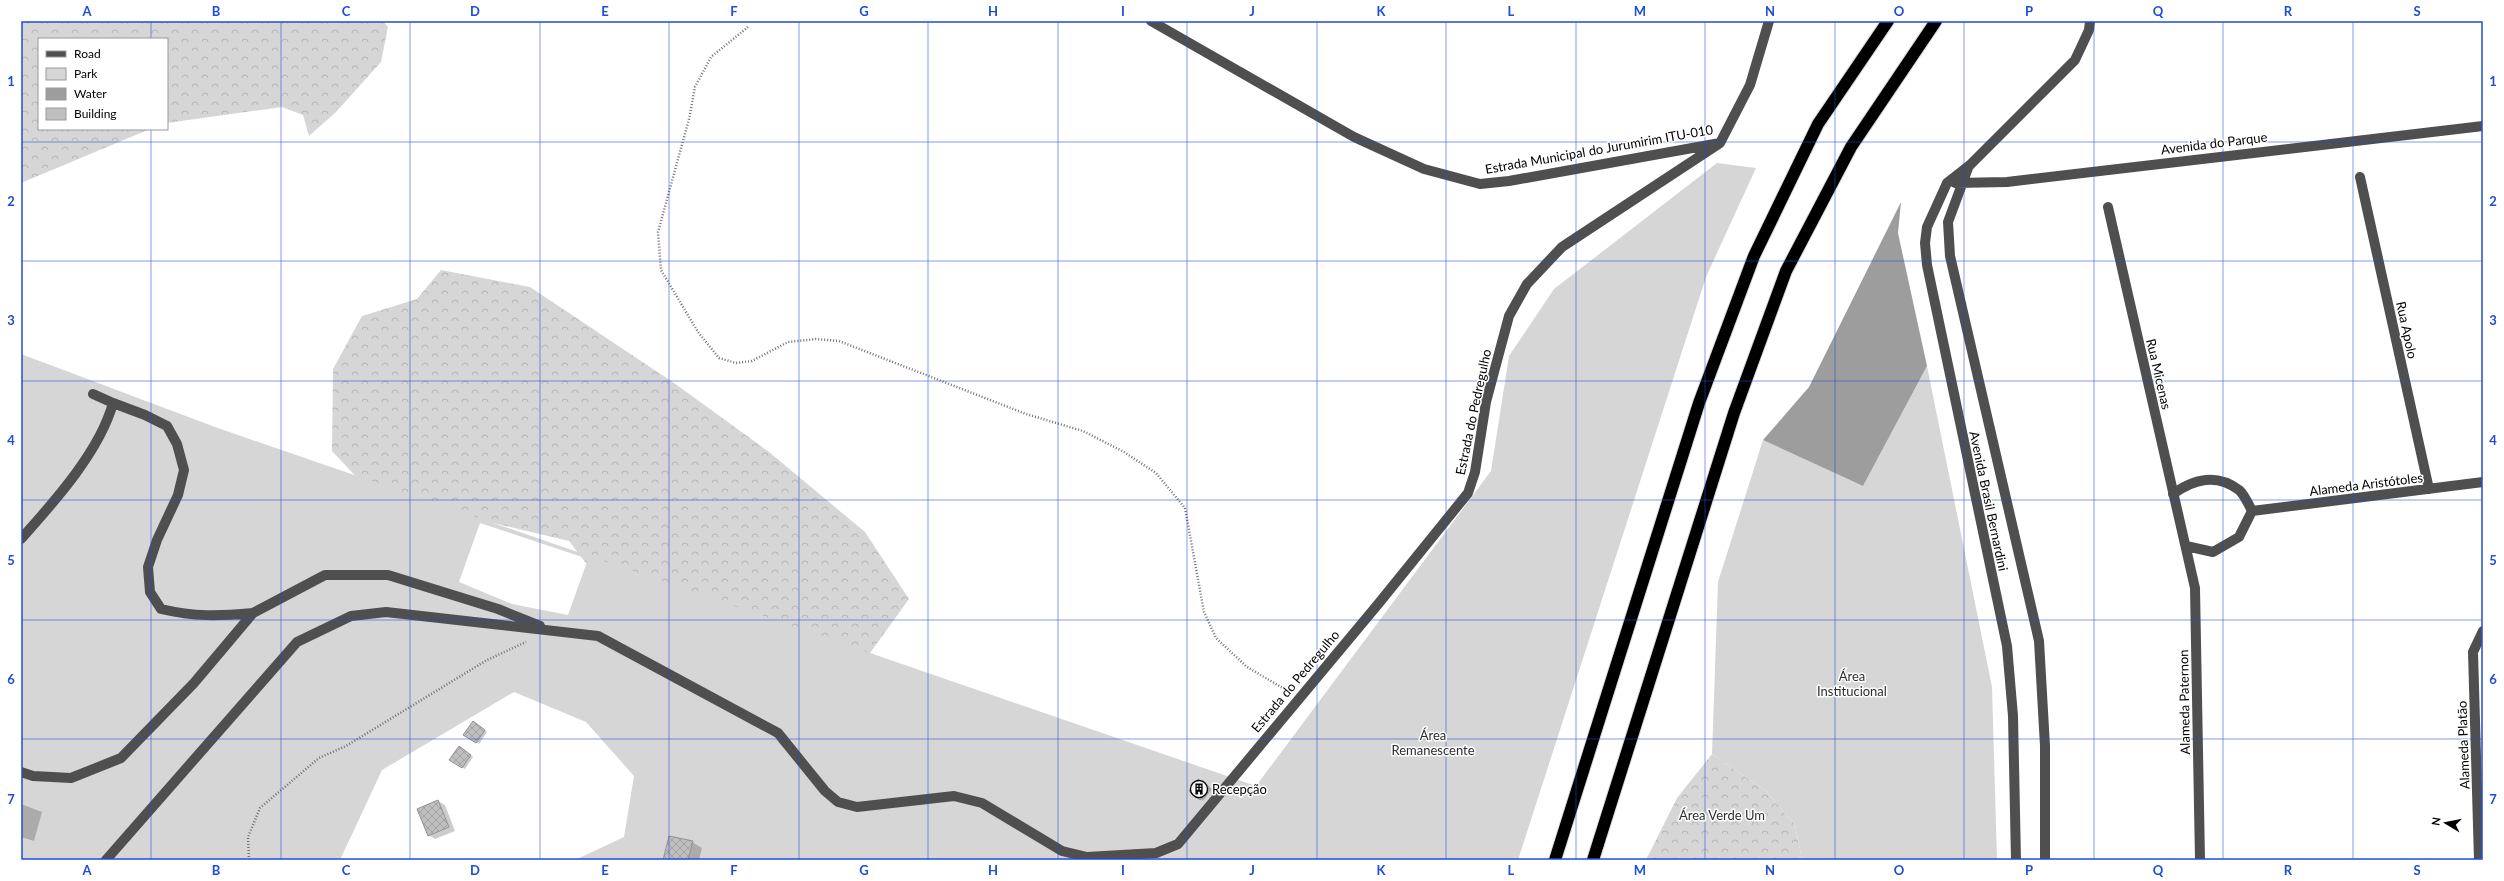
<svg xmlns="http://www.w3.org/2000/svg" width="2504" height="881" font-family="Lato,sans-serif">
<defs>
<pattern id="forest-crowns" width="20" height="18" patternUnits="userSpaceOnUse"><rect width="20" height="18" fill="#d6d6d6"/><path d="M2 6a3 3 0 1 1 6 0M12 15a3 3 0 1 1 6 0" fill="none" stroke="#b6b6b6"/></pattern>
<pattern id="building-cross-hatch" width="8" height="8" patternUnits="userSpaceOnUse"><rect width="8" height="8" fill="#bfbfbf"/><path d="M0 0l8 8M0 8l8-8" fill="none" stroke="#a2a2a2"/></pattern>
</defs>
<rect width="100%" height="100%" fill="#fff"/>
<path fill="url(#forest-crowns)" d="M 21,21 L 383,21 L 388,27 L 381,62 L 336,112 L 309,136 L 303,115 L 282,107 L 167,123 L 167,39 L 39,39 L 39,129 L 150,129 L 21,183 Z
M 441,270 L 530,287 L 674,383 L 769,452 L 865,532 L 909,599 L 831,707 L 615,601 L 569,541 L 459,515 L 362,483 L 332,451 L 333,369 L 362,316 L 417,299 Z
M 1712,754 L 1765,790 L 1795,825 L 1802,860 L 1646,860 L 1677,798 Z"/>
<path fill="#d6d6d6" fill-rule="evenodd" d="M 1717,163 L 1756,168 L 1706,277 L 1518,860 L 575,860 L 624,837 L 634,776 L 586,722 L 514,692 L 382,770 L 340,860 L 21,860 L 21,354 L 215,427 L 1256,786 L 1491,471 L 1509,356 L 1554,289 ZM 480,523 L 588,559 L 568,615 L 512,604 L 459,582 Z
M 1927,366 L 1992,687 L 1997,860 L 1802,860 L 1795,825 L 1765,790 L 1712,754 L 1718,582 L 1763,440 L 1863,486 Z"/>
<path fill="#9d9d9d" d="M 1901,202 L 1898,233 L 1927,366 L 1863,486 L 1763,440 L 1809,387 Z"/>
<path fill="#0003" d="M 476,724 L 487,732 L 479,744 L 464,734 Z
M 462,749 L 473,757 L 465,769 L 451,760 Z
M 1201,782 L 1212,789 L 1203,801 L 1201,799 Z
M 438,801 L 445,805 L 455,831 L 435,839 L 429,835 Z
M 21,804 L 42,812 L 34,841 L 21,837 Z
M 692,842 L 702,848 L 699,860 L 664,860 Z"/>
<path fill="url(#building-cross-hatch)" stroke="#939393" d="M 473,721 L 485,730 L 476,743 L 463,735 Z
M 459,746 L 471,755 L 462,768 L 449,760 Z
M 1198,779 L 1209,787 L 1200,800 L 1189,791 Z
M 438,800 L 449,827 L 428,836 L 417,809 Z
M 669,836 L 693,841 L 688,860 L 663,860 Z"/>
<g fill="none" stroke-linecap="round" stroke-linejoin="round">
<g stroke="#dbdbdb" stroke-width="14">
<path id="highway" d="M 1555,860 L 1699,403 L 1754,256 L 1818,124 L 1888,21
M 1593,860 L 1734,413 L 1786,271 L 1851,147 L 1936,21"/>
</g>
<path stroke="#717171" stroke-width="2.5" stroke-dasharray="1 2" stroke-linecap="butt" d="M 748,27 L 711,57 L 695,87 L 689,119 L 658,232 L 661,270 L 698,332 L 719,358 L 736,363 L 752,361 L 788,342 L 816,339 L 839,341 L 1026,414 L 1083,431 L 1124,452 L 1156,473 L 1185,508 L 1204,612 L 1216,638 L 1247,667 L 1288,691
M 249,860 L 248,837 L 260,808 L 319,758 L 346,746 L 487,660 L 526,642"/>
<path stroke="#4f4f4f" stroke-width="10" d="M 1151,21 L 1354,137 L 1424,169 L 1480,184 L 1509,181 L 1720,143 L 1750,85 L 1769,21
M 1968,168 L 1948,222 L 1950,256 L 2039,641 L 2045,746 L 2045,860
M 2360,177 L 2429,489
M 1955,183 L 2007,182 L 2483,126
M 2108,207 L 2195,588 L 2200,860
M 113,403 L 145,415 L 167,426 L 177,444 L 184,470 L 178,495 L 157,540 L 148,567 L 150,592 L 161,609 C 195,617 219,616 253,613
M 2173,494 C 2194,479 2216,473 2239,490 C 2244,494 2249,505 2252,511 L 2239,537 L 2213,552 L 2186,546
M 2252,511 L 2483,482
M 21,539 C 54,502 100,451 113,403 L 93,394
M 21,772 L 33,776 L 71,778 L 121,758 L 194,683 L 253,613 L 325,575 L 388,575 L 498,609 L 540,626
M 106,860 L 297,642 L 351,616 L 386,612 L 598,636 L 778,733 L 825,791 L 838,802 L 857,807 L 954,796 L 982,803 L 1062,851 L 1087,857 L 1156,853 L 1178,844 L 1379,603 L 1468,493 L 1475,472 L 1486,402 L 1509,316 L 1527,284 L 1562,247 L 1720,143
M 2016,860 L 2013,716 L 2007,646 L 1927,265 L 1925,243 L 1927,227 L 1947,183 L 1970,165 L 2075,60 L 2089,30 L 2090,21
M 2479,860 L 2473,652 L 2483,631"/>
<use href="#highway" stroke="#000" stroke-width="12"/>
</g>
<path fill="none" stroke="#1d4ed8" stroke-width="1" stroke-opacity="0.55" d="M 151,21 L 151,39M 281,21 L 281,860M 410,21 L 410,860M 540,21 L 540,860M 669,21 L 669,860M 799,21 L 799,860M 928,21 L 928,860M 1058,21 L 1058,860M 1187,21 L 1187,860M 1317,21 L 1317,860M 1446,21 L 1446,860M 1576,21 L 1576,860M 1705,21 L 1705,860M 1835,21 L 1835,860M 1964,21 L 1964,860M 2094,21 L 2094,860M 2223,21 L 2223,860M 2353,21 L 2353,860M 151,129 L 151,860M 21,142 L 2483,142M 21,261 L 2483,261M 21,381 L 2483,381M 21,500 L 2483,500M 21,620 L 2483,620M 21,739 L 2483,739"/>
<defs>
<g id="building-ring" transform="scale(0.9)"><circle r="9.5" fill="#fff" stroke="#000" stroke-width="1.5"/><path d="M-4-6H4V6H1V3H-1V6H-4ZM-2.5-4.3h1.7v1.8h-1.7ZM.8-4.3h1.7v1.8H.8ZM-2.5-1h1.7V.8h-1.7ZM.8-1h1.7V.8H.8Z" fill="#000"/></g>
</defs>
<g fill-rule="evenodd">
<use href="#building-ring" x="1199" y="789"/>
</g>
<g text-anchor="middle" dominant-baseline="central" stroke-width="3" stroke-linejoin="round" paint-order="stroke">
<g font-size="13" fill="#000" stroke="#fff">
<text transform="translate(2214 143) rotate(-7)">Avenida do Parque</text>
<text transform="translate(1599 149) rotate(-10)">Estrada Municipal do Jurumirim ITU-010</text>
<text transform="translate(2407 330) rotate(78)">Rua Apolo</text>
<text transform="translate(2159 374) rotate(77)">Rua Micenas</text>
<text transform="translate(1473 412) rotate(-78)">Estrada do Pedregulho</text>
<text transform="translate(2366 484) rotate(-7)">Alameda Aristótoles</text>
<text transform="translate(1989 501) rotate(78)">Avenida Brasil Bernardini</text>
<text transform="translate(1295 681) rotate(-50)">Estrada do Pedregulho</text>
<text transform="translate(2184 702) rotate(-91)">Alameda Paternon</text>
<text transform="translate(2463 745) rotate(-92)">Alameda Platão</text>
</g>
<g font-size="13" fill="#2d2d2d" stroke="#fff">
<text x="1852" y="676">Área<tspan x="1852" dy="15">Institucional</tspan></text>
<text x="1433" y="735">Área<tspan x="1433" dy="15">Remanescente</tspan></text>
<text x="1722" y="815">Área Verde Um</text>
</g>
<g font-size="13" fill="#000" stroke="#fff" text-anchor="start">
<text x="1212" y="789">Recepção</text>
</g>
</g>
<rect width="2504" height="881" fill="none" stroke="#ffffff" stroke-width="44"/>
<rect x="38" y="38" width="130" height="92" fill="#ffffff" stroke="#999999"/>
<rect x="46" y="51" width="20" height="6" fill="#4f4f4f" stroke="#999999"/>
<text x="74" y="58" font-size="12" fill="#000000">Road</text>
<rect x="46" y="68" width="20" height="12" fill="#d6d6d6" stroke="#999999"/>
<text x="74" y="78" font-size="12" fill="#000000">Park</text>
<rect x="46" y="88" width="20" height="12" fill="#9d9d9d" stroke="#999999"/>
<text x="74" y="98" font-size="12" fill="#000000">Water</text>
<rect x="46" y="108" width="20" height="12" fill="#bfbfbf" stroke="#999999"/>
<text x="74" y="118" font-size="12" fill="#000000">Building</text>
<g transform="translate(2446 823) rotate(280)" stroke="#ffffff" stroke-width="3" paint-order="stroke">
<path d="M0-3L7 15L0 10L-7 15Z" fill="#000000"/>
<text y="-6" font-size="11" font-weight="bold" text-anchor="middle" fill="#000000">N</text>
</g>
<rect x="22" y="22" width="2460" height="837" fill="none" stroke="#1d4ed8" stroke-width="1.5"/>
<g font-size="13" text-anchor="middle" font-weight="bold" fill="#1d4ed8">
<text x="87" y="16">A</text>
<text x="216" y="16">B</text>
<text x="346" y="16">C</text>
<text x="475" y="16">D</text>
<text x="605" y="16">E</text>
<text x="734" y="16">F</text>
<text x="864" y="16">G</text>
<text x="993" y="16">H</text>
<text x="1123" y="16">I</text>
<text x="1252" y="16">J</text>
<text x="1381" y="16">K</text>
<text x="1511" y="16">L</text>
<text x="1640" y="16">M</text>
<text x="1770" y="16">N</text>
<text x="1899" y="16">O</text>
<text x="2029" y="16">P</text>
<text x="2158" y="16">Q</text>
<text x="2288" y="16">R</text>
<text x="2417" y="16">S</text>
<text x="11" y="86">1</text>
<text x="2493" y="86">1</text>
<text x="11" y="206">2</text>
<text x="2493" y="206">2</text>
<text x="11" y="325">3</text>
<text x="2493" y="325">3</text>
<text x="11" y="445">4</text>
<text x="2493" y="445">4</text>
<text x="11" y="565">5</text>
<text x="2493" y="565">5</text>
<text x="11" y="684">6</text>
<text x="2493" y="684">6</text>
<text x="11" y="804">7</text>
<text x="2493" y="804">7</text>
<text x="87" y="875">A</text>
<text x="216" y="875">B</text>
<text x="346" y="875">C</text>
<text x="475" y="875">D</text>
<text x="605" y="875">E</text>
<text x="734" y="875">F</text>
<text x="864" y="875">G</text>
<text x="993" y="875">H</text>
<text x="1123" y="875">I</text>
<text x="1252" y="875">J</text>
<text x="1381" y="875">K</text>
<text x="1511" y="875">L</text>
<text x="1640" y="875">M</text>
<text x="1770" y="875">N</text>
<text x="1899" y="875">O</text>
<text x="2029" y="875">P</text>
<text x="2158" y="875">Q</text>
<text x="2288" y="875">R</text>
<text x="2417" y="875">S</text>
</g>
</svg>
